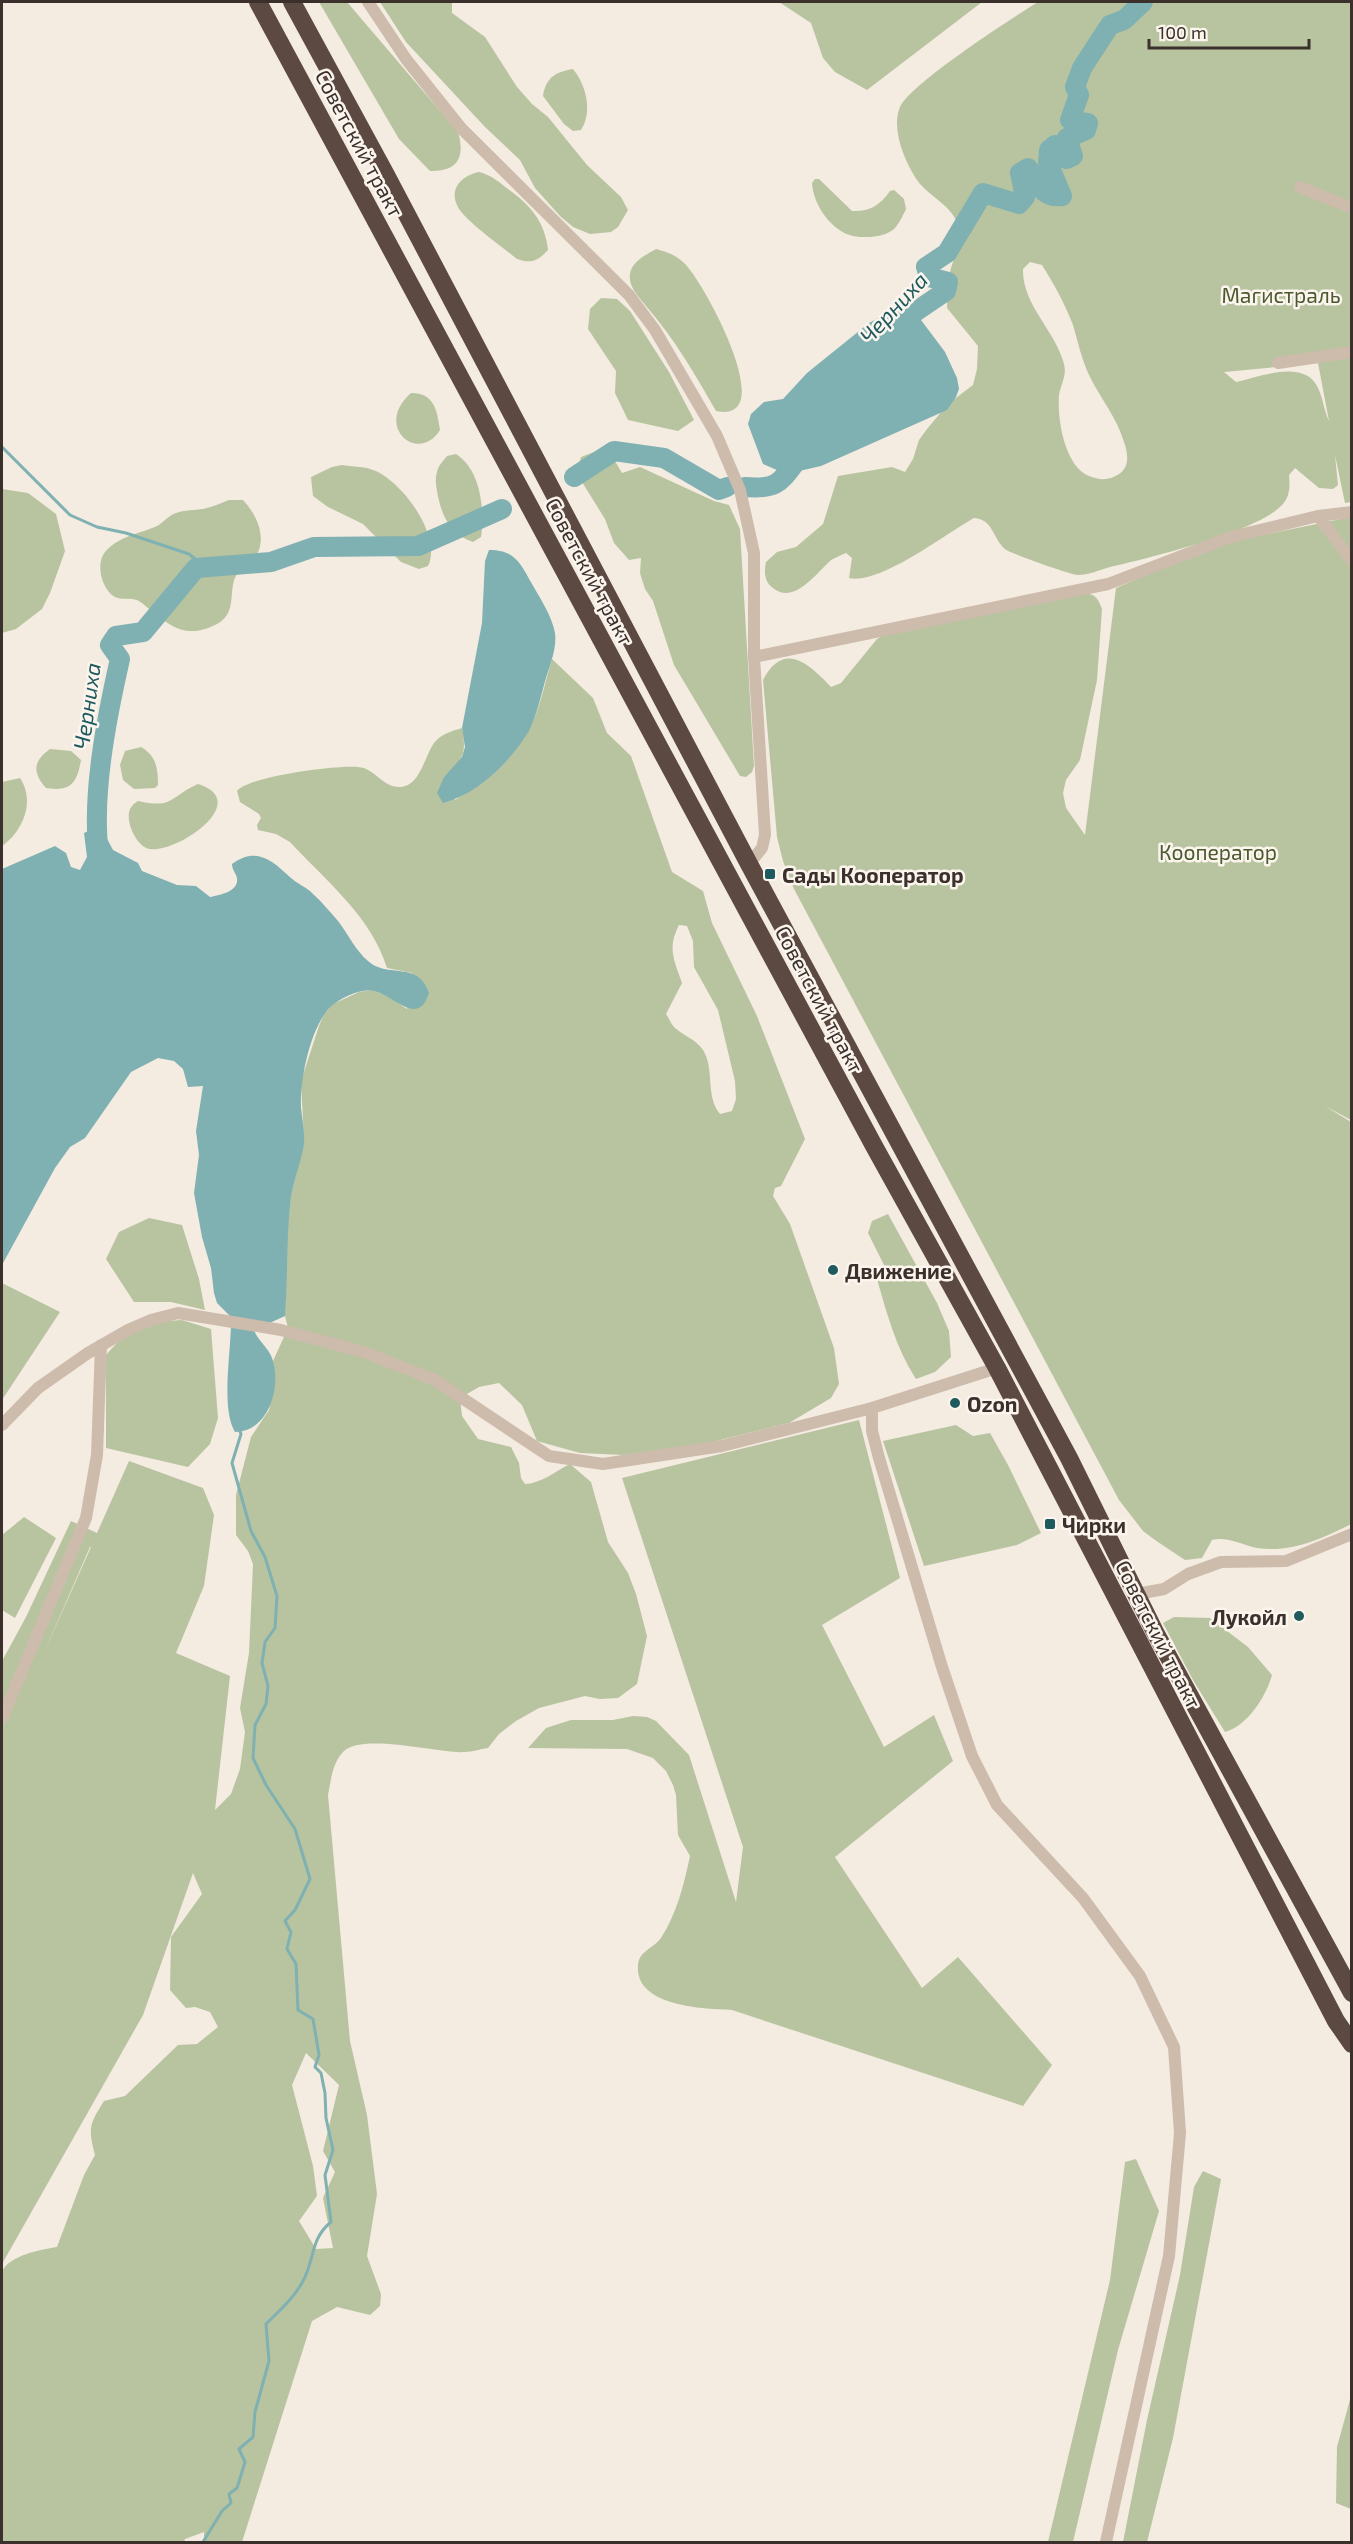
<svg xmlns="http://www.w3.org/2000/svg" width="1353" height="2544" font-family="'Exo 2',sans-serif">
<rect width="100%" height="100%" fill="#f4ebe1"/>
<path fill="#b8c4a0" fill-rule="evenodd" d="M 319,2 L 347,2 L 458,132 C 465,156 459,172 430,171 L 399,139 Z
M 380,2 L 452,2 L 452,13 L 485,37 L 517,87 L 532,104 L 548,117 L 587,165 L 621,197 L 628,210 L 618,227 L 611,232 L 590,234 L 573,227 L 560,216 L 535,188 L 520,160 L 485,127 L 406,42 Z
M 779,2 L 982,2 L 867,90 L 835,72 L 823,58 L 811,23 Z
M 1038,2 L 1351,2 L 1351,502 L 1345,503 L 1335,455 L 1338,485 L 1333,489 L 1319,488 L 1295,468 L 1289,475 C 1290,486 1290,497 1282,505 C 1257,532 1148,558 1110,567 C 1100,570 1088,575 1078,575 C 1071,575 1009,553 1005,549 C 993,539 993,519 974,518 C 945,534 880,585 849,578 L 852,558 L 846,553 C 840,556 833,558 829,562 C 816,574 793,605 773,588 C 764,582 764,571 766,562 L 777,552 L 796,547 L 823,524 L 838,476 L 892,467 L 905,472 L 913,459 L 919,440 L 927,429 L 948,404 L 973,385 L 977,369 L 978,346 L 947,308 C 948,296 947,284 950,272 C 953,258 963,242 959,228 C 953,204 927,197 915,177 C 904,159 891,128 900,107 C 910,84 1012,18 1038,2 ZM 1030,262 L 1042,265 C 1054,284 1065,304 1073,325 C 1078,342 1082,361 1090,377 C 1101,399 1117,418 1124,442 C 1128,453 1130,467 1119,474 C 1109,481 1099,480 1089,476 C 1064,466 1057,417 1059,395 C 1061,384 1067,375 1064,364 C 1055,330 1022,305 1023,269 ZM 1318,363 L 1329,421 C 1324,411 1323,397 1317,386 C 1303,359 1259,377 1236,382 L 1224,372 Z
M 573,69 C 586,85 593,111 581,130 L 573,131 L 564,124 L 543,96 C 546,77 556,72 573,69 Z
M 479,172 C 491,175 499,182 508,189 C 530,205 545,221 548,250 C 538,261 531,264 517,259 C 504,248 462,219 457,205 C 449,188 463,175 479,172 Z
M 815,179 L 819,179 L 852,211 C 870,212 880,205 890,191 L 894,190 L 904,199 L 906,209 C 903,215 899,224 894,229 C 887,235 876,237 867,237 C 863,237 857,237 853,236 C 831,231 813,204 812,183 Z
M 656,249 C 667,252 676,255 684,263 C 703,280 782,425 716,411 C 695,374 674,338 646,306 C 639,297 628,287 630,274 C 632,261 646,255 656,249 Z
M 601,298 L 617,299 L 630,311 L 669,372 L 694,420 L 678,431 L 628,420 L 615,393 L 616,371 L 588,329 L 590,309 Z
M 411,393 C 435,393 437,411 440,430 C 418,465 373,426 411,393 Z
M 599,450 C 612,452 616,463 622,473 L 640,467 L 714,501 L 729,505 L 740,529 L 754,766 L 752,772 L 746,777 L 740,776 L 674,665 L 653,601 L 645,589 L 640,573 L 641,558 L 629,560 L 614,543 L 605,519 L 582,482 L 579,464 L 581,457 Z
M 456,454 C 481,470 485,510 481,537 L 473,542 C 449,534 441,514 437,491 C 436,485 435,478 437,472 C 438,466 443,461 447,456 Z
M 342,465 C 351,467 362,466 370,469 C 400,477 443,536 428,566 L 419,569 L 401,562 L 363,524 L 328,507 L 313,496 L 311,477 L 332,467 Z
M 2,489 L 28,493 L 56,514 L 65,551 L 50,593 L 42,609 L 16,629 L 2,633 Z
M 229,500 L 243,500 C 255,513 265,532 259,550 C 257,557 246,564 241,569 C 224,585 241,611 217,624 C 189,638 174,630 152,611 C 147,608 142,602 137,600 C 131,598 121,600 115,597 C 102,590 95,564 105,552 C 119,536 139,534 157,526 C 164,522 169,515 176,513 C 184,510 195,510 203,509 C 212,507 221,503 229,500 Z
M 1351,517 L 1351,1120 L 1325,1106 L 1351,1122 L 1351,1524 C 1322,1539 1291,1553 1257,1548 C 1242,1545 1227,1536 1212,1540 L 1202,1558 L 1185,1560 L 1155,1540 L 1143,1531 L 1119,1500 L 794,889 L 783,861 L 777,837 L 763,680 C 784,640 809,664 831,687 L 841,683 L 877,639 L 896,628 L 1084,593 C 1095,594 1098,598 1102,609 L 1097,680 L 1080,760 L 1066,780 L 1063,793 L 1066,808 L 1085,835 L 1116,588 L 1218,544 Z
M 552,659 L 593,698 L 607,733 L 631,756 L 672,872 L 703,891 L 712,923 L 757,1016 L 805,1139 L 781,1186 L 775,1188 L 773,1196 L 790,1224 L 834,1348 L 839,1384 L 831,1398 L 789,1423 L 704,1444 L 623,1455 L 580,1453 L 537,1441 L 522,1405 L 499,1383 L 479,1387 L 460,1398 L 462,1416 L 478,1439 L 511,1447 L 519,1463 L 521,1478 L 525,1484 C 540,1484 556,1471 570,1464 L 591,1482 L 608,1542 L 628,1573 L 636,1594 L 647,1636 L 637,1684 L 618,1698 L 600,1699 L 585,1696 L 539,1708 L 516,1721 L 499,1734 L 488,1748 C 480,1749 472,1752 465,1752 C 439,1754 362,1732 343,1752 C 332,1764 331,1780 328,1795 L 350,2041 L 367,2115 L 377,2194 L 367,2256 L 381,2294 L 380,2306 L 370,2315 L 337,2307 L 312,2321 L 242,2542 L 204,2542 L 204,2532 L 185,2539 L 184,2542 L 2,2542 L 2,2271 C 11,2255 39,2250 57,2247 L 84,2175 L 95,2155 C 88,2128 89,2125 104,2101 L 125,2096 L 178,2045 L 197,2044 L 218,2027 L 210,2012 L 195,2007 L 186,2008 L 170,1990 L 171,1937 L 202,1894 L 193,1873 L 143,2015 L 2,2264 L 2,1661 L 26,1617 L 71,1521 L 97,1533 L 129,1461 L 203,1488 L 214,1515 L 204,1586 L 176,1653 L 230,1676 L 215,1810 L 231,1794 L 240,1769 L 245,1732 L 240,1708 L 249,1653 L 253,1564 L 248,1551 L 236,1535 L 236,1495 L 251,1437 L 269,1410 L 275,1378 L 273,1361 L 288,1328 L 285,1316 L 287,1233 L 291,1195 L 304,1142 L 301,1081 L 319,1026 L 324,1014 L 333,1004 L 359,992 L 372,990 L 386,995 L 407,1009 L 412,973 L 387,968 C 371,916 326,881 290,842 L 276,834 L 258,830 L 257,825 L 261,818 L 259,814 L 240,802 L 237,791 C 250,776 336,765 358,767 C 375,768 381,786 398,787 C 420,788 424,757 434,743 C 441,734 452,731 462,728 C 467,753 463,760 444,777 L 455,800 C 484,782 512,761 529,730 C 540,709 545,682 552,659 ZM 679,925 L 687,926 L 693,941 L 694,967 L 718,1010 L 735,1081 L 736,1099 L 732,1111 L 720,1114 C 705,1096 715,1069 703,1050 C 696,1039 682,1035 674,1027 C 671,1024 669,1018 666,1014 L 682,983 C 674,960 667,948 679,925 ZM 90,1547 L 91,1547 L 43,1655 ZM 306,2053 L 339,2085 L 323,2151 L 335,2172 L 323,2198 L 333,2248 L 316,2249 L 299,2221 L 317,2196 L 313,2166 L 292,2085 Z
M 141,747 C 156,756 158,767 158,785 L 155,788 L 134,789 L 123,780 L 120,765 L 125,751 Z
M 50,749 L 71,751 L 81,760 C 77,783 71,792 46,788 C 33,773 32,762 50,749 Z
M 20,778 C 36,802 22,832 2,846 L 2,782 Z
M 198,784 C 253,801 178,853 150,849 C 140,848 132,833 130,825 C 127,814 129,806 138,801 C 174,809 169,797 198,784 Z
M 888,1214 L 937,1303 L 949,1331 L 951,1357 L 935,1372 L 916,1379 C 896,1348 887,1314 877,1279 L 886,1269 L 868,1233 L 872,1221 Z
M 149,1218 L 182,1225 L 199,1279 L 205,1310 L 171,1302 L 134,1302 L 106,1259 L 119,1232 Z
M 2,1283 L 60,1312 L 2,1400 Z
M 182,1320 L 211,1329 L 218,1418 L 210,1444 L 188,1467 L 106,1448 L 106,1355 C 132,1325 143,1322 182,1320 Z
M 859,1420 L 900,1578 L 822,1625 L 884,1747 L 934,1715 L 953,1761 L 835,1857 L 922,1988 L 958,1957 L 1052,2065 L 1023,2106 L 732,2010 C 706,2009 634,2007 638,1965 C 639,1951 654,1948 661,1938 C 677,1913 684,1884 690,1856 L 678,1835 L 676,1795 L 673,1785 L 666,1771 L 653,1758 L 627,1749 L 528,1748 L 546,1728 L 571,1720 L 613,1720 L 633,1716 L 647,1717 L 656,1721 L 689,1755 L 736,1902 L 743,1847 L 622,1478 Z
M 956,1425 L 973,1436 L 990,1433 L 1008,1465 L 1041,1533 L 1017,1545 L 924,1566 L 883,1441 Z
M 24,1517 L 56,1538 L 15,1618 L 2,1610 L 2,1535 Z
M 1174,1617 L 1210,1618 L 1248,1647 L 1272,1675 C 1266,1697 1247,1726 1225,1732 L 1193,1680 L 1163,1623 Z
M 1136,2159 L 1159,2211 L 1118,2350 L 1073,2542 L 1048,2542 L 1110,2280 L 1125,2162 Z
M 1203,2171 L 1221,2179 L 1173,2438 L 1147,2542 L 1123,2542 L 1147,2420 L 1180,2275 L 1194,2187 Z
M 1351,2396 L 1351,2509 L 1336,2503 L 1337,2447 Z"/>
<path fill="#7fb0b2" d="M 891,311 L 915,312 L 945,352 L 957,378 L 959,389 L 956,397 L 947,410 L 821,466 L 786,474 L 763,464 L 748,424 L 751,414 L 764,402 L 783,399 L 807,373 L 869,323 Z
M 489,550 C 515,550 520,563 532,584 C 540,598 552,616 555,633 C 557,648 550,665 546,678 C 541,695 537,715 529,731 C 511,761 478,794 443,803 L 437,793 L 444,777 L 462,757 L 465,747 L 462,728 L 482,623 L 485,561 Z
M 95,828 L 104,833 L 113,850 L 138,863 L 142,871 L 177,885 L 196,886 L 210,897 C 219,895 239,892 237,878 C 236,873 232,870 232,864 C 256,846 272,860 291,878 C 297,884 307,887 313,894 C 322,902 330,912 338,921 C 348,934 356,951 368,961 C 388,979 418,960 429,993 C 418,1028 394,995 374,991 C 359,988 335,1000 326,1012 C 309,1035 300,1080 301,1108 C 302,1119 305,1132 304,1144 C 301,1162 294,1179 291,1197 C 286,1237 288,1276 285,1316 L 254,1330 C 258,1341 268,1347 272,1358 C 282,1386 269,1432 235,1432 C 220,1407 232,1348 231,1317 L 217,1303 L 214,1293 L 211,1268 L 202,1237 L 194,1193 L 199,1155 L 196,1131 L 203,1086 L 188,1087 L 183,1069 L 174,1061 L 158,1058 L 131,1072 L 85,1138 L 70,1147 L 55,1168 L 2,1265 L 2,869 L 55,846 L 66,853 L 71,867 L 80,870 L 87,857 L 84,833 Z"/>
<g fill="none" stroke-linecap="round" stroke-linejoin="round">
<path stroke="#7fb0b2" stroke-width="3" d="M 2,447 L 70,515 L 97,527 L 126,533 L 189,554 L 205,567
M 203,2542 L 222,2511 L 231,2503 L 229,2494 L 237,2488 L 245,2462 L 239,2449 L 253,2437 L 255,2412 L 269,2361 L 266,2324 C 279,2311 294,2298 303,2281 C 315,2259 310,2239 331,2222 L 325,2175 L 333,2150 L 326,2118 L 325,2093 L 321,2073 L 315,2067 L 319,2055 L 313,2019 L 298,2010 L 296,1964 L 287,1949 L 291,1932 L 285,1921 L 295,1910 L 310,1879 L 295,1829 L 266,1785 L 253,1758 L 255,1725 L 266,1704 L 268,1686 L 262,1663 L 265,1642 L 275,1628 L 277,1596 L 265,1557 L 251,1531 L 232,1463 L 241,1434 L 239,1429"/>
<path stroke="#7fb0b2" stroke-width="20" d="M 899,333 L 915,312 L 946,291 L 948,282 L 929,277 L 926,267 L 947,253 L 983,193 L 1019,204 L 1025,197 L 1020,173 L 1028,168 C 1037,183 1043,199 1062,196 L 1048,163 L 1049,150 L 1055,145 L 1066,159 L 1073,156 L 1067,138 L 1086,130 L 1088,123 L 1070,120 L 1079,95 L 1075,87 L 1082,68 L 1110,25 L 1124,20 L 1143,2
M 574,477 L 614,451 L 664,458 L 719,490 L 727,487
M 745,487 C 781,490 781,480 802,454
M 99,854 C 91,796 107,716 120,659 L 110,645 L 116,636 L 143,632 L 196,568 L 271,562 L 314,547 L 418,546 L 502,509"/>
<path stroke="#cdbbac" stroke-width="12" d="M 368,2 L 406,59 L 461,128 L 629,295 L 655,330 L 717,436 L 740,490 L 754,553 L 754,657 L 765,835 L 762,848 L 749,864
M 1300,187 L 1352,208
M 1278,363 L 1352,352
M 1318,516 L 1352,561
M 754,657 L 1108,584 L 1231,537 L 1318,516 L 1352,512
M 872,1408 L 872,1431 L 879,1458 L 942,1667 L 972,1756 L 997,1805 L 1083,1898 L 1140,1976 L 1174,2047 L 1180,2133 L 1169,2256 L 1106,2542
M 2,1425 L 38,1388 L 88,1353 L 128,1330 L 151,1320 L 178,1313 L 281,1330 L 364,1352 L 435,1380 L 549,1456 L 603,1464 L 722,1446 L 872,1408 L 997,1368
M 1137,1594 L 1164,1589 L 1188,1574 L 1221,1562 L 1286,1561 L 1352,1534
M 2,1719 L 86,1518 L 97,1455 L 101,1345"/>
<path stroke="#5c4a42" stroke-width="18" d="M 258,2 L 874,1146 L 997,1368 L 1336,2021 L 1352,2044
M 292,2 L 385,173 L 749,864 L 1069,1458 L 1155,1632 L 1352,1993"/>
</g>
<g fill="#1f5a5e" stroke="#fbf5ee" stroke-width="2">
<rect x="764" y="868" width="12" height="12" rx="3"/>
<circle cx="833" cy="1270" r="6"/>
<circle cx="955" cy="1403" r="6"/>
<rect x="1044" y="1518" width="12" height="12" rx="3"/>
<circle cx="1299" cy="1616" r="6"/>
</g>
<g text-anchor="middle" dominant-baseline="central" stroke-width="5" stroke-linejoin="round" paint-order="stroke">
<g font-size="21" fill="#3b302b" stroke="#fbf5ee">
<text transform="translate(360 143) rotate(62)">Советский тракт</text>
<text transform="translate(590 571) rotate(62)">Советский тракт</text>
<text transform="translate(820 999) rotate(62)">Советский тракт</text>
<text transform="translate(1159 1634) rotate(63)">Советский тракт</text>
</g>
<g font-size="21" fill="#4a5a2e" stroke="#fbf5ee">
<text x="1281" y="294">Магистраль</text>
<text x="1218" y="851">Кооператор</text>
</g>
<g font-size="21" font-weight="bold" fill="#3b302b" stroke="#fbf5ee" text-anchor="start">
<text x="782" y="874">Сады Кооператор</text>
<text x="845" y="1270">Движение</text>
<text x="967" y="1403">Ozon</text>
<text x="1062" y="1524">Чирки</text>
<text x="1287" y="1616" text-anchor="end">Лукойл</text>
</g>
<g font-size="22" font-style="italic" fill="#1f5a5e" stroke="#fbf5ee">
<text transform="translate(893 307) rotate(-47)">Черниха</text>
<text transform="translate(86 706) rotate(-82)">Черниха</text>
</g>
</g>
<rect width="1353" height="2544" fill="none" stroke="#3b302b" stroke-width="6"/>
<path d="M1149 39v9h160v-9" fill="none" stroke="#3b302b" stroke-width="3"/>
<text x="1158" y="39" font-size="18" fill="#3b302b" stroke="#fbf5ee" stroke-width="4.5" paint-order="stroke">100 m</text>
</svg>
